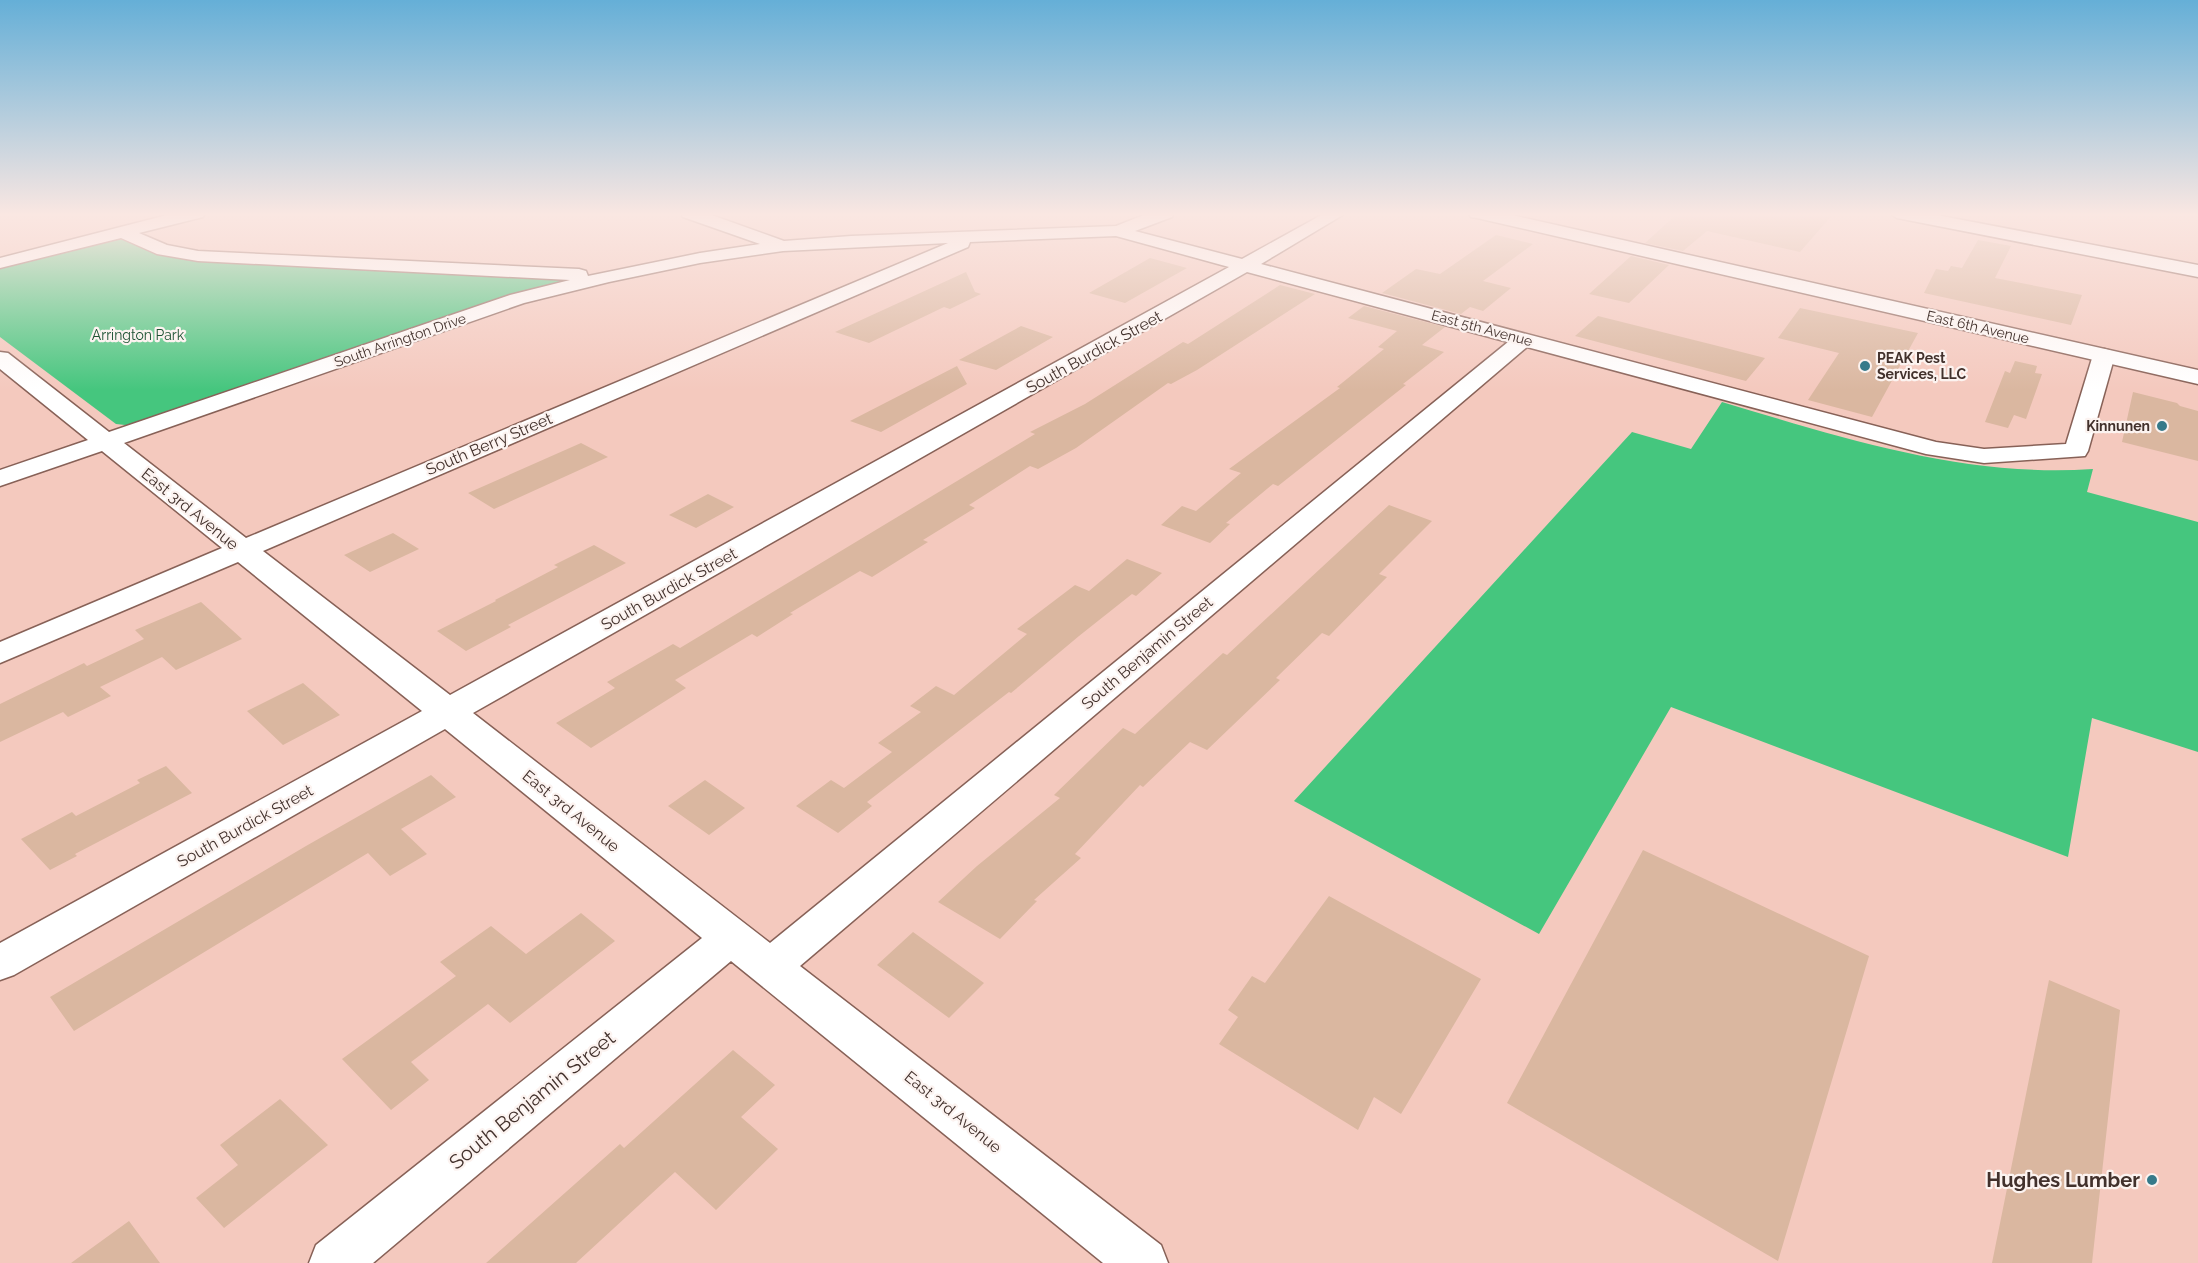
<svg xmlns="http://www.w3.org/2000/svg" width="2198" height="1263" font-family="Raleway,sans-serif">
<rect width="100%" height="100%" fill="#f4c9be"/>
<path fill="#45c67e" d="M 125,239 L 153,253 L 191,260 L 564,278 L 566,280 L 134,426 L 116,424 L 0,337 L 0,267 L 102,241 Z
M 1722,402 C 1843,438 1965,478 2093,469 L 2087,492 L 2198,522 L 2198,752 L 2092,718 L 2068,857 L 1671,707 L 1539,934 L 1294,801 L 1632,432 L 1691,449 Z"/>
<path fill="#dab7a0" d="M 1678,213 L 1834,213 L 1800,252 L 1707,231 L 1683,251 L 1645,243 Z
M 1496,235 L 1533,244 L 1483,281 L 1511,288 L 1483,311 L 1470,307 L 1461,314 L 1382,293 L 1416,269 L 1440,274 Z
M 1978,240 L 2011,246 L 1995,278 L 2082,295 L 2071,325 L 1924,293 L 1936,269 L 1948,271 L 1951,266 L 1962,268 Z
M 1631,256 L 1669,265 L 1629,303 L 1589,294 Z
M 1150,258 L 1187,268 L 1125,303 L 1089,293 Z
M 966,272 L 975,292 L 981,294 L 950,309 L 944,307 L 869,343 L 835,332 Z
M 1280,285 L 1315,294 L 1197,370 L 1171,384 L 1168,383 L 1076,448 L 1038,469 L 1030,466 L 969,505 L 975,508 L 923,540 L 928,542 L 872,577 L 860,571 L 790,613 L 793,614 L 757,637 L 752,634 L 675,680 L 686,688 L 591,748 L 556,723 L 615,688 L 607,682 L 673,644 L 680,648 L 1035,434 L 1030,432 L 1085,404 L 1183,342 L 1188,344 Z
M 1364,306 L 1445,327 L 1422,345 L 1444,352 L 1403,384 L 1406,385 L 1278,486 L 1273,484 L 1226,523 L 1230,524 L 1210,543 L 1161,525 L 1182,506 L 1196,511 L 1241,473 L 1229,469 L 1340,388 L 1337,387 L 1384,349 L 1378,347 L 1397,331 L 1348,318 Z
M 1800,308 L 1918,333 L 1872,417 L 1808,400 L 1839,353 L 1778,338 Z
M 1598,316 L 1714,345 L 1765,358 L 1746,381 L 1575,336 Z
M 1021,326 L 1053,337 L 996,370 L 959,360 Z
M 2015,361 L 2037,366 L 2035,373 L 2042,374 L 2026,419 L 2014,415 L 2008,428 L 1985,422 L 2005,371 L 2010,373 Z
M 957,366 L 967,384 L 881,432 L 850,421 Z
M 2133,392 L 2177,403 L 2180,406 L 2198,411 L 2198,461 L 2122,442 Z
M 581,443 L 608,457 L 494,509 L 468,493 Z
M 708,494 L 734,507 L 696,528 L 669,515 Z
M 1389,505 L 1432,521 L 1379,574 L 1387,577 L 1329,636 L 1322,633 L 1276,678 L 1280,680 L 1207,750 L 1190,742 L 1143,787 L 1140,785 L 1075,854 L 1081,858 L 1034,900 L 1037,901 L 1000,939 L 938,902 L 977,866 L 1060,798 L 1054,795 L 1123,728 L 1135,734 L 1223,653 L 1227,655 Z
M 393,533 L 419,549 L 370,572 L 344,555 Z
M 594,545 L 626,563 L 508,625 L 511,627 L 466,651 L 437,631 L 496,601 L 495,600 L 558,567 L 554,565 Z
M 1127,559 L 1162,573 L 1136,596 L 1132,594 L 1079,636 L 1011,693 L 1009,692 L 867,802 L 872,806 L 838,833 L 796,806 L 831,780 L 844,788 L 892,752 L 878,743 L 921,712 L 910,706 L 936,686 L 954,695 L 1027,634 L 1017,629 L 1075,585 L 1089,591 Z
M 201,602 L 242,639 L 176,670 L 162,657 L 100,687 L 111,696 L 68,717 L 63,712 L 0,742 L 0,704 L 84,663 L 87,666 L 144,639 L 135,630 Z
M 303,683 L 340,715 L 283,745 L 247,711 Z
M 166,766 L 192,793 L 75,854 L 77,856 L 50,870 L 21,839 L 72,812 L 76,816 L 140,783 L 137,780 Z
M 431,775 L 456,797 L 401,829 L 427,854 L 390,876 L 368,853 L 74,1031 L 50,997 L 306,846 Z
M 705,780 L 745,808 L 709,835 L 668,806 Z
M 1643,850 L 1869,956 L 1778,1261 L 1507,1103 Z
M 1329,896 L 1481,979 L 1401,1114 L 1374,1097 L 1358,1130 L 1219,1044 L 1238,1017 L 1228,1010 L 1252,976 L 1265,983 Z
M 581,913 L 615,941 L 510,1023 L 488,1004 L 411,1062 L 429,1080 L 391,1110 L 342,1059 L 456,976 L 440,962 L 491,926 L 526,954 Z
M 913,932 L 984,983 L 949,1018 L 877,965 Z
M 2049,980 L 2120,1010 L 2092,1263 L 1992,1263 Z
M 733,1050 L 775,1085 L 741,1117 L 778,1149 L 716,1210 L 675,1172 L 576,1263 L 486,1263 L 620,1144 L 624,1148 Z
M 280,1099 L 328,1145 L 224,1228 L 196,1198 L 238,1165 L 220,1145 Z
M 129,1221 L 160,1263 L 71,1263 Z"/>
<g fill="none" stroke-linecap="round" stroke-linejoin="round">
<g stroke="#876157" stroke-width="3">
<path id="minor" d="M 175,213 L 205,213 L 203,217 L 139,233 L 167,245 L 198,251 L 579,269 L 586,271 L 588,276 L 700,253 L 760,244 L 683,217 L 681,213 L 706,213 L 784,241 L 851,236 L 1116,226 L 1149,213 L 1174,213 L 1172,217 L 1135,231 L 1242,259 L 1325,213 L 1346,213 L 1261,264 L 1936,442 L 1984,449 L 2066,444 L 2093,355 L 2097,351 L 2104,349 L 2111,351 L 2115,355 L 2088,451 L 2085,456 L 1984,463 L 1926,454 L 1527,347 L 800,966 L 1161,1245 L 1168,1263 L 1103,1263 L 731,961 L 373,1263 L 309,1263 L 316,1245 L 702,938 L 445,729 L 14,975 L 0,980 L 0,943 L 422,711 L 238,562 L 0,663 L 0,642 L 222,548 L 102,451 L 0,486 L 0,470 L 88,440 L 0,369 L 0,352 L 8,353 L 109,432 L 510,295 L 570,280 L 198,261 L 157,254 L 121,238 L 0,268 L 0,258 ZM 1116,236 L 1229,267 L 450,695 L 263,551 L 968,247 L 970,242 ZM 948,243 L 246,538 L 124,443 L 524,303 L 609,282 L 700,263 L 783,251 ZM 1247,272 L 1508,342 L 770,943 L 473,713 Z
M 1889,213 L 1926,213 L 2198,265 L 2198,277 L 1897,218 Z"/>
</g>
<g stroke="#876157" stroke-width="3">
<path id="major" d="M 1468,213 L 1503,213 L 2198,370 L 2198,384 L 1477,218 L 1471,217 Z"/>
</g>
<use href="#minor" fill="#fff" fill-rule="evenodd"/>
<use href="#major" fill="#fff" fill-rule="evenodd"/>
</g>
<linearGradient id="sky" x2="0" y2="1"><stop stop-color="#65afd7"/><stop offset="0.55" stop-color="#fae7e2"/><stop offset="1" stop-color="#fae7e2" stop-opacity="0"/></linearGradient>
<rect width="2198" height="390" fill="url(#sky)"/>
<g fill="#367a8a" stroke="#fcf3f0" stroke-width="2">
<circle cx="1865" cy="366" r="6"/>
<circle cx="2162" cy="426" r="6"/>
<circle cx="2152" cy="1180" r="6"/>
</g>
<g text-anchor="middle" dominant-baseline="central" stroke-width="4.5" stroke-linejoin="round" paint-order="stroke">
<g font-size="14" fill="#42312c" stroke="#fcf3f0">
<text transform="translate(1978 327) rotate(13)">East 6th Avenue</text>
<text transform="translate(1482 328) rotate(15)">East 5th Avenue</text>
<text transform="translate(400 340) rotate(-19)">South Arrington Drive</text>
</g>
<g font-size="14" fill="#1d5233" stroke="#fcf3f0">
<text x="138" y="335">Arrington Park</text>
</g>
<g font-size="14" font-weight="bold" fill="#42312c" stroke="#fcf3f0" text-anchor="start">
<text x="1877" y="358">PEAK Pest<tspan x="1877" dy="16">Services, LLC</tspan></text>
<text x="2150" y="426" text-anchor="end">Kinnunen</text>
</g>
<g font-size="16" fill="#42312c" stroke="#fcf3f0">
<text transform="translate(1094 352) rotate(-29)">South Burdick Street</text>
<text transform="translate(489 444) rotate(-23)">South Berry Street</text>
<text transform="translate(190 509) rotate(39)">East 3rd Avenue</text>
<text transform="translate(669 589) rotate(-29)">South Burdick Street</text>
<text transform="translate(1147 653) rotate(-40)">South Benjamin Street</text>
<text transform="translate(571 811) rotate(39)">East 3rd Avenue</text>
<text transform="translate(245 826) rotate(-29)">South Burdick Street</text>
<text transform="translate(953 1112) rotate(39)">East 3rd Avenue</text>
</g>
<g font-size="20" fill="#42312c" stroke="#fcf3f0">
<text transform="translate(532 1100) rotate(-39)">South Benjamin Street</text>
</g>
<g font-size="20" font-weight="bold" fill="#42312c" stroke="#fcf3f0" text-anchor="end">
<text x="2140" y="1180">Hughes Lumber</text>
</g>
</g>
</svg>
